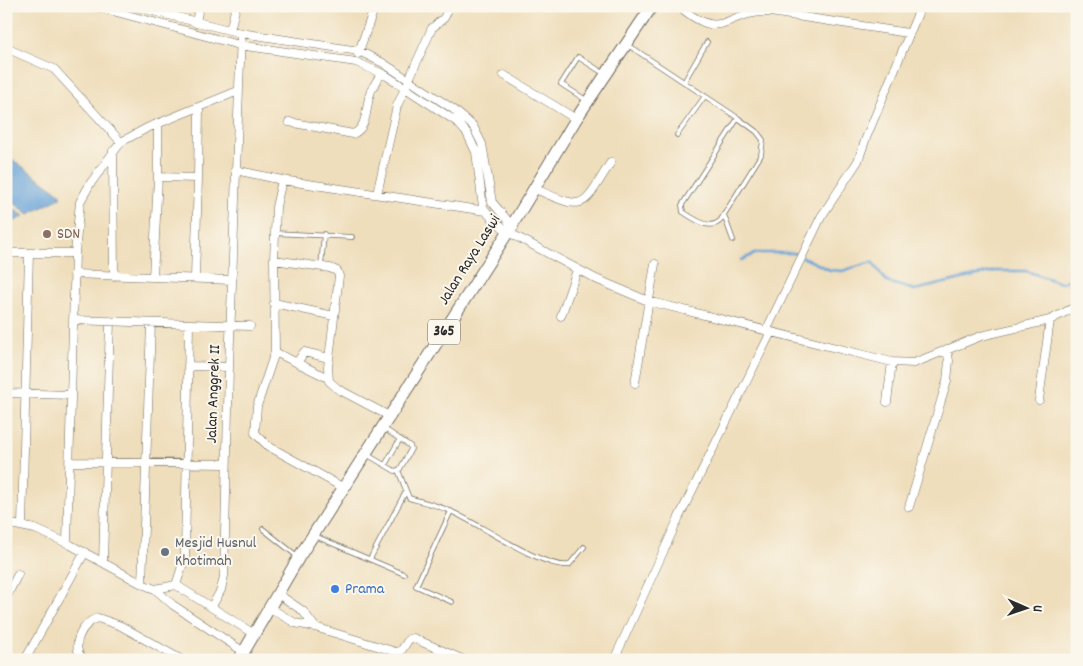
<svg xmlns="http://www.w3.org/2000/svg" width="1083" height="666" font-family="Dekko,sans-serif">
<rect width="100%" height="100%" fill="#fbf7ec"/>
<filter id="ink" filterUnits="userSpaceOnUse"><feTurbulence type="fractalNoise" baseFrequency=".02" numOctaves="2"/><feDisplacementMap in="SourceGraphic" scale="10" xChannelSelector="R" yChannelSelector="G"/><feConvolveMatrix kernelMatrix="1 2 1 2 8 2 1 2 1" color-interpolation-filters="sRGB"/></filter>
<filter id="wash" filterUnits="userSpaceOnUse"><feTurbulence type="fractalNoise" baseFrequency=".0096" numOctaves="4" result="noise"/><feDisplacementMap in="SourceGraphic" scale="20" xChannelSelector="R" yChannelSelector="G"/><feGaussianBlur stdDeviation="1.12" result="paint"/><feColorMatrix in="noise" values="0 0 0 0 0 0 0 0 0 0 0 0 0 0 0 0 0 1.4 0 .05"/><feComposite in="paint" operator="in"/></filter>
<g filter="url(#wash)">
<rect width="100%" height="100%" fill="#efdebc"/>
<path fill="#67a3d7" stroke="#496781" d="M 6,155 L 61,194 L 60,198 L 29,214 L 6,197 Z
M 6,204 L 24,216 L 6,226 Z"/>
<g fill="none" stroke-linecap="round" stroke-linejoin="round">
<path stroke="#67a3d7" stroke-width="2.5" d="M 741,260 L 757,253 L 794,253 L 830,270 L 842,271 L 872,262 L 887,282 L 915,290 L 995,271 L 1026,271 L 1061,283 L 1077,275"/>
</g>
</g>
<g filter="url(#ink)">
<g fill="none" stroke-linecap="round" stroke-linejoin="round">
<g stroke="#706a5e" stroke-width="5.5">
<path id="service" d="M 628,45 L 738,118 L 757,132 L 763,140 L 761,155 L 720,221 C 709,231 693,218 683,212 L 682,205 L 738,118
M 684,82 L 707,42
M 586,100 L 561,84 L 578,57 L 605,74
M 677,135 L 705,96
M 724,215 L 733,240
M 274,233 L 352,237
M 321,266 L 324,234
M 366,454 L 395,471 L 400,469 L 411,449 L 410,446 L 383,428
M 385,465 L 400,439
M 398,470 L 409,498 C 423,502 437,505 450,511 C 477,522 543,569 569,565 L 584,547
M 451,511 L 416,586 L 452,602
M 263,529 L 297,556
M 315,536 L 404,574
M 370,559 L 406,491"/>
</g>
<g stroke="#706a5e" stroke-width="9">
<path id="minor" d="M 94,6 L 239,45 L 356,62 L 387,76 L 457,122 L 467,133 L 476,152 L 483,207 L 490,216 L 508,232 L 596,279 L 648,301 L 892,362 L 914,363 L 981,336 L 1050,320 L 1077,306
M 133,6 L 241,33 L 359,51 L 383,63 L 453,109 L 473,126 L 482,144 L 492,202 L 514,228
M 679,6 C 725,45 723,10 770,12 L 908,33
M 196,23 L 199,6
M 230,30 L 236,6
M 6,48 L 54,69 L 121,142
M 358,54 L 375,6
M 504,75 L 576,119
M 238,91 L 147,128 L 121,142 L 90,184 L 80,202 L 75,253 L 67,543 L 142,584 L 155,589 L 173,605 L 244,652
M 289,122 L 353,134 C 369,127 365,106 371,91 C 374,85 378,79 381,74
M 158,123 L 158,177 L 198,178 L 195,278
M 113,151 L 114,276
M 235,170 L 282,180
M 198,178 L 199,108
M 533,188 C 587,211 580,211 611,162
M 377,194 L 397,106 L 432,28 L 444,18 L 447,12
M 6,253 L 75,253
M 274,260 L 275,352 L 257,406 L 255,433 L 268,446 L 344,488
M 74,274 L 232,280
M 153,277 L 158,177
M 274,303 L 334,316
M 561,316 L 577,270
M 73,320 L 250,326
M 766,331 L 821,217 L 858,161 L 866,138 L 921,6
M 275,352 L 328,378
M 297,363 L 304,352 L 329,358
M 188,366 L 229,367
M 635,383 L 655,264
M 6,393 L 71,395
M 1039,400 L 1050,320
M 887,402 L 892,362
M 391,417 L 338,389 L 329,381 L 328,367 L 339,276 L 337,271 L 330,268 L 274,260 L 276,207 L 282,180 L 486,211
M 70,462 L 226,464
M 909,507 L 947,381 L 949,361 L 947,349
M 6,523 L 35,529 L 67,543
M 22,526 L 29,253
M 103,562 L 110,321
M 142,584 L 151,323
M 176,585 L 185,557 L 189,324
M 155,589 L 176,585 L 254,634
M 278,594 L 303,611 L 315,627
M 6,598 L 18,574
M 212,606 L 221,590 L 224,576 L 229,367 L 241,33
M 270,608 L 295,623 L 315,627 L 396,652 L 401,651 L 409,639 L 413,638 L 464,660
M 25,660 L 85,552
M 84,660 C 69,647 82,622 98,618 L 121,626 L 182,660
M 614,660 L 679,517 L 771,332"/>
</g>
<g stroke="#706a5e" stroke-width="13">
<path id="primary" d="M 239,660 L 299,557 L 508,232 L 576,119 L 652,6"/>
</g>
<use href="#service" stroke="#fff" stroke-width="4"/>
<use href="#minor" stroke="#fff" stroke-width="8"/>
<use href="#primary" stroke="#fff" stroke-width="11"/>
</g>
</g>
<circle fill="#8d6e63" stroke="#fbf7ec" stroke-width="2" cx="47" cy="234" r="5"/>
<circle fill="#6b7280" stroke="#fbf7ec" stroke-width="2" cx="165" cy="552" r="5"/>
<circle fill="#3f7fe0" stroke="#fbf7ec" stroke-width="2" cx="335" cy="589" r="5"/>
<g text-anchor="middle" dominant-baseline="central" stroke-width="4" stroke-linejoin="round" paint-order="stroke">
<rect fill="#fbf7ec" stroke="#696865" stroke-width="1" x="428" y="319.5" width="32" height="25" rx="4"/>
<g font-size="15" font-weight="bold" fill="#2b2b2b">
<text x="444" y="332">365</text>
</g>
<g font-size="16" fill="#785e54" stroke="#fbf7ec" text-anchor="start">
<text x="57" y="234">SDN</text>
</g>
<g font-size="16" fill="#2b2b2b" stroke="#fbf7ec">
<text transform="translate(470 260) rotate(-58)">Jalan Raya Laswi</text>
<text transform="translate(214 394) rotate(-88)">Jalan Anggrek II</text>
</g>
<g font-size="16" fill="#5b616d" stroke="#fbf7ec" text-anchor="start">
<text x="175" y="543">Mesjid Husnul<tspan x="175" dy="18">Khotimah</tspan></text>
</g>
<g font-size="16" fill="#366cbe" stroke="#fbf7ec" text-anchor="start">
<text x="345" y="589">Prama</text>
</g>
</g>
<rect width="1083" height="666" fill="none" stroke="#fbf7ec" stroke-width="25"/>
<g transform="translate(1026 608) rotate(92)" stroke="#fbf7ec" stroke-width="4" paint-order="stroke">
<path d="M0-4L9 19L0 12L-9 19Z" fill="#2b2b2b"/>
<text y="-8" font-size="14" font-weight="bold" text-anchor="middle" fill="#2b2b2b">U</text>
</g>
</svg>
